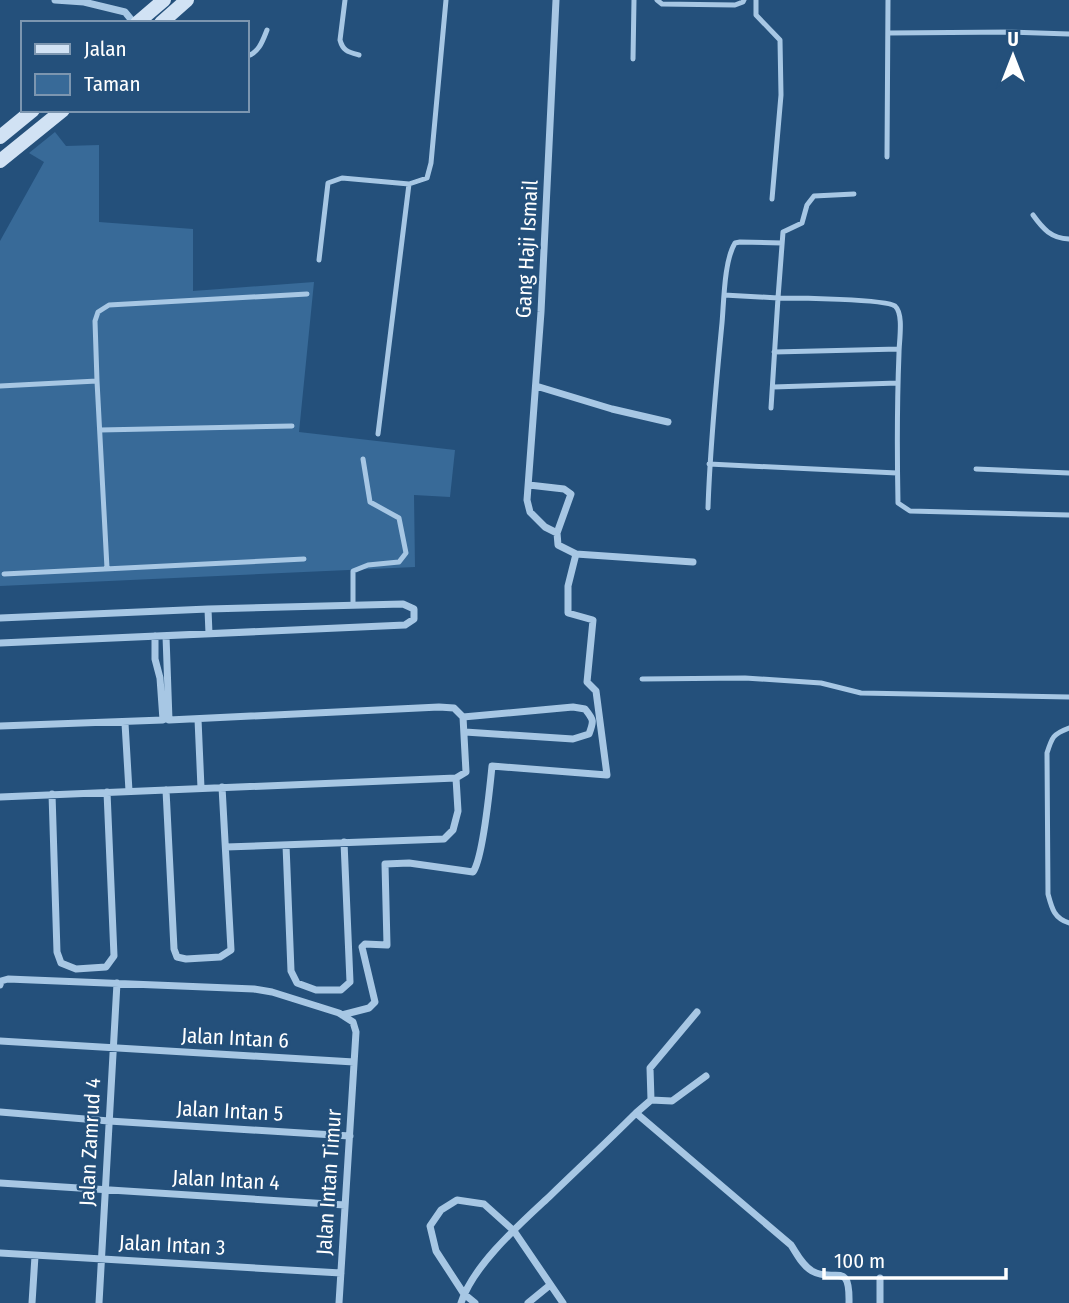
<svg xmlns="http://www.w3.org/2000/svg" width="1069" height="1303" font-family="'Fira Sans Condensed',sans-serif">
<rect width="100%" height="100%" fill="#24507b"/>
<path fill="#386a98" d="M 55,132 L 66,146 L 99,145 L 99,222 L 193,229 L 193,291 L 314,282 L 299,432 L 455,450 L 450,497 L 414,495 L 415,567 L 0,586 L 0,241 L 44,162 L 29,153 Z"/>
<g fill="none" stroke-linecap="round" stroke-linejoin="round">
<path stroke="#a7c7e4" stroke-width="5" d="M 345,0 L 340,40 C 343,51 348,52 359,55
M 657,0 L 662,4 L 735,5 L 743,2 L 744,0
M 756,0 L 756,15 L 780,40 L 781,95 L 772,199
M 889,33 L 1012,32 L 1069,34
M 247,56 C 259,53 263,40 267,30
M 633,59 L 634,0
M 887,157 L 888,0
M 854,194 L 814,196 L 807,205 L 802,223 L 783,232 L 778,298 C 795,298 886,299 895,306 C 904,314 899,341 899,353 C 897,403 897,453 898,503 L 910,511 L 1069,515
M 1033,215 C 1043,229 1051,238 1069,239
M 319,260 L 328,183 L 342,178 L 409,184 L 427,178 L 431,163 L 446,0
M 724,295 L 778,298 L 771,408
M 774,352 L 899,349
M 0,386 L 97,381
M 773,387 L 898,383
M 100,430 L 292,426
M 378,434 L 409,184
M 709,464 L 897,473
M 976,469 L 1069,473
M 708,508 C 710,446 716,385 722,323 C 724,301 724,261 735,243 L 740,242 L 782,243
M 107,568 L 97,381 L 95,321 L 98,312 L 109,305 L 307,294
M 4,574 L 304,559
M 353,605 L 353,571 L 368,565 L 399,562 L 406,553 L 399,518 L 370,502 L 363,459
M 642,679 L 745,678 L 821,683 L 861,693 L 1069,697
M 1069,728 C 1053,734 1052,737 1047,753 L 1048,894 C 1052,909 1054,918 1069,923"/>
<path stroke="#a7c7e4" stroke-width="7" d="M 55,0 L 84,2 L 125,12 L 134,23
M 556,0 L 541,312 L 527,500 L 530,512 L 545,527 L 557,533
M 536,386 L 612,409 L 668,422
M 529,485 L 564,489 L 571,494 L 557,533 L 558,545 L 576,554 L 693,562
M 208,609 L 209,634
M 0,618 L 208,609 L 403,604 L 414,609 L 414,619 L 405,625 L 0,643
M 463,717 L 573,707 L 585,709 C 594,720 594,721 589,734 L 573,739 L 465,732
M 198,719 L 201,788
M 125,723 L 129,791
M 0,726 L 163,720 L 160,678 L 155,659 L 155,636
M 166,790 L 174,949 L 177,957 L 186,959 L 220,957 L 231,950 L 222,787
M 52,794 L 57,952 L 61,963 L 76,969 L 106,967 L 114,956 L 107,792
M 0,797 L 456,778 L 466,772 L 463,717 L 454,708 L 439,707 L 169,720 L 166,636
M 286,845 L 291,971 L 297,983 L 316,990 L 341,990 L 350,982 L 344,842
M 226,847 L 444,839 L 453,830 L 458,811 L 456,778
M 0,985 L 1,981 L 8,979 L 254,989 L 272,992 L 339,1013 L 353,1022 L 356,1032 L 339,1303
M 342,1015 L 369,1008 L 375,1002 L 362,947 L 365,944 L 387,945 L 385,864 L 409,863 L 473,872 C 483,858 490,786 492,766 L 607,775 L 596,691 L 587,682 L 593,620 L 568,613 L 568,586 L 576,554
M 0,1041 L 354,1062
M 651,1100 L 650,1068 L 697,1012
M 0,1112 L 109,1121 L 350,1136
M 636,1113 L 791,1245 C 797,1254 802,1265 812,1271 C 835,1284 850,1259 849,1303
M 0,1183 L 345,1205
M 0,1253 L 341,1273
M 32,1303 L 35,1256
M 99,1303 L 117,983
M 461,1303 C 473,1265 521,1223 550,1196 C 579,1168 608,1141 636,1113 L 651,1100 L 672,1101 L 706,1076
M 475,1303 L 464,1294 L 436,1251 L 430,1226 L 441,1210 L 457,1200 L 484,1204 L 514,1231 L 563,1303
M 528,1303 L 550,1285
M 880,1303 L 880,1278"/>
<path stroke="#d1e2f4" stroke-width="14" d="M 137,23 L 164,0
M 161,23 L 187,0
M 0,137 L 33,110
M 0,161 L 63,110"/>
</g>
<g text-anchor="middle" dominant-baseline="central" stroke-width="5" stroke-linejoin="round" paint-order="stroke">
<g font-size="21" fill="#fff" stroke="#24507b">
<text transform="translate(527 249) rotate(-87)">Gang Haji Ismail</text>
<text transform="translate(235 1038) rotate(3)">Jalan Intan 6</text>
<text transform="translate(230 1111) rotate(3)">Jalan Intan 5</text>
<text transform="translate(90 1142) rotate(-87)">Jalan Zamrud 4</text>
<text transform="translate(226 1180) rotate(3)">Jalan Intan 4</text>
<text transform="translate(329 1182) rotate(-86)">Jalan Intan Timur</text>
<text transform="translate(172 1245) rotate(3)">Jalan Intan 3</text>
</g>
</g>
<rect x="21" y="21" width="228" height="91" fill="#24507b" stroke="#7c96b0" stroke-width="2"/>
<rect x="35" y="44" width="35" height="10" fill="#d1e2f4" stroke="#7c96b0" stroke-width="2"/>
<text x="84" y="56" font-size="21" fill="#ffffff">Jalan</text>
<rect x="35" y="74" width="35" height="21" fill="#386a98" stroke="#7c96b0" stroke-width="2"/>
<text x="84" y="91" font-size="21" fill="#ffffff">Taman</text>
<g transform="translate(1013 56)" stroke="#24507b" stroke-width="5" paint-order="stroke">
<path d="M0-5L12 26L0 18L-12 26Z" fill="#ffffff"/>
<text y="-10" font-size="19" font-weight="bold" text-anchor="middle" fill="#ffffff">U</text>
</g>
<path d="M824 1268v10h182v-10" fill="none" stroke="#ffffff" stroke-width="3.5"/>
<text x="834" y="1268" font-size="21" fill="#ffffff" stroke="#24507b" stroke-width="5" paint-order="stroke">100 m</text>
</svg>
